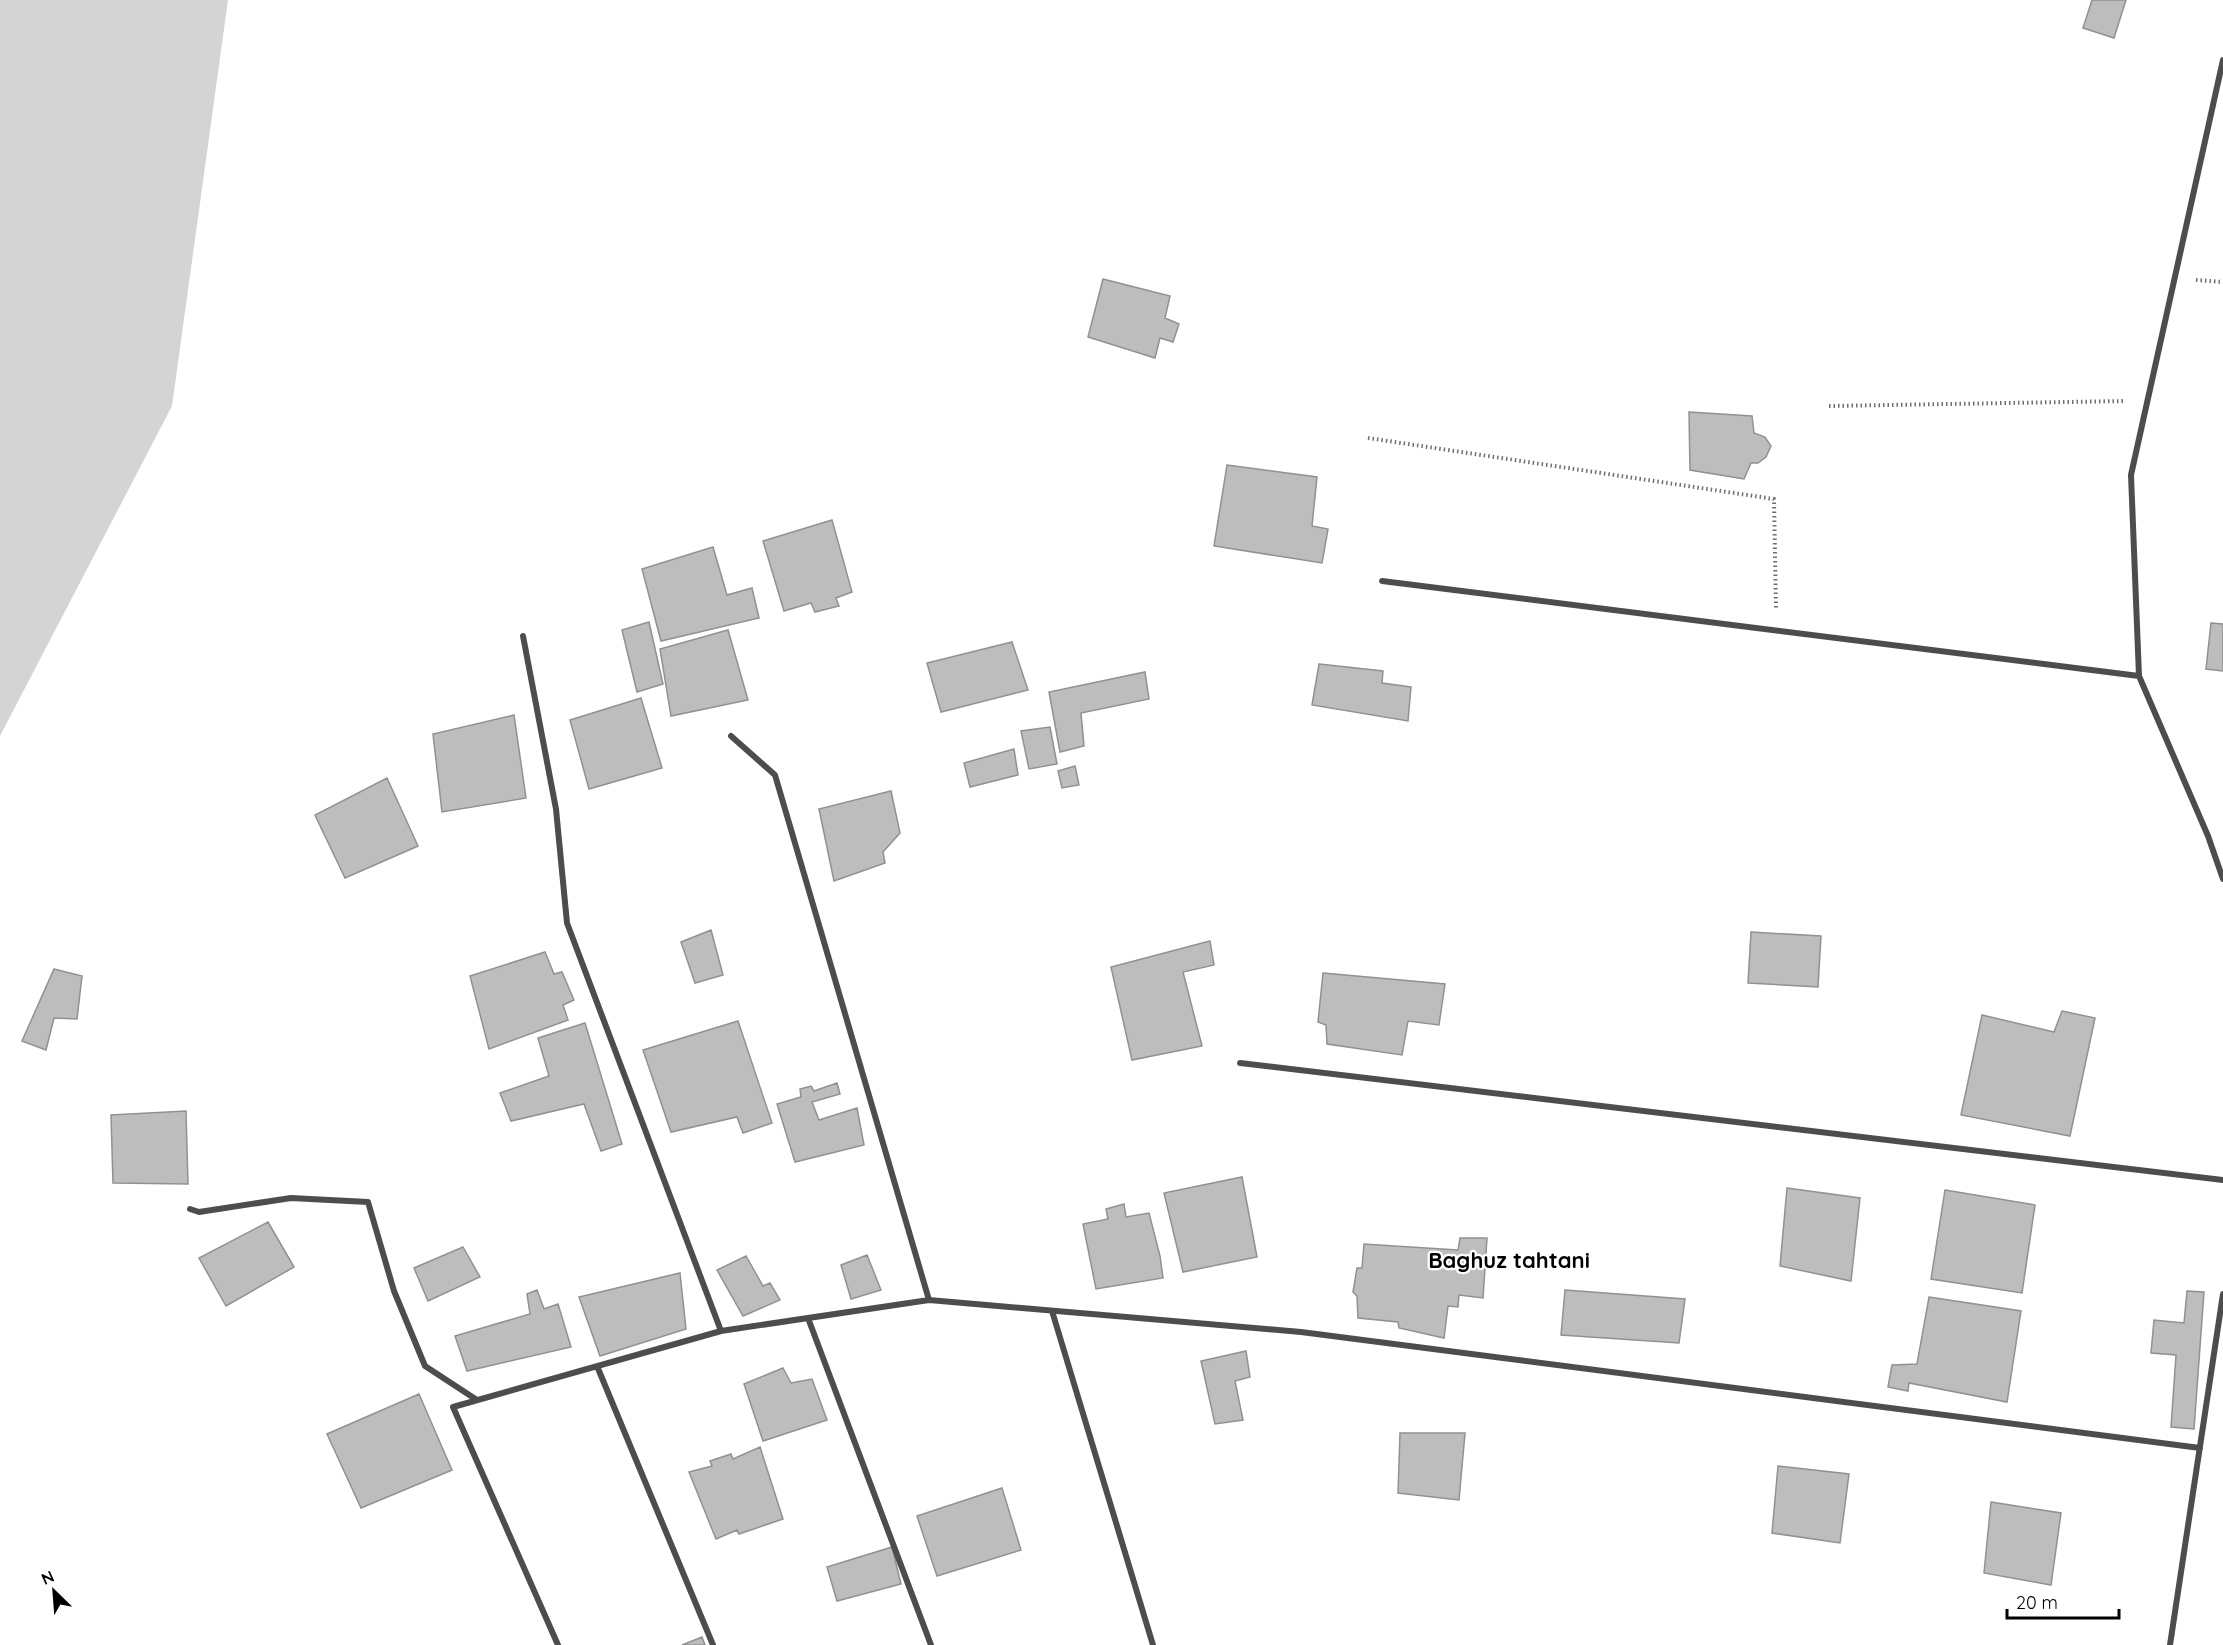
<svg xmlns="http://www.w3.org/2000/svg" width="2223" height="1645" font-family="Quicksand,sans-serif">
<rect width="100%" height="100%" fill="#fff"/>
<path fill="#d4d4d4" d="M 0,0 L 228,0 L 172,406 L 0,736 Z"/>
<path fill="#bdbdbd" stroke="#919191" stroke-width="1.5" d="M 2092,0 L 2126,0 L 2114,38 L 2083,28 Z
M 1103,279 L 1170,296 L 1165,318 L 1179,324 L 1173,342 L 1160,338 L 1155,358 L 1088,337 Z
M 1689,412 L 1752,416 L 1754,433 L 1765,437 L 1771,446 L 1766,457 L 1758,463 L 1751,463 L 1744,479 L 1690,470 Z
M 1227,465 L 1317,477 L 1312,526 L 1328,529 L 1322,563 L 1214,546 Z
M 832,520 L 852,592 L 836,598 L 839,606 L 815,612 L 811,603 L 784,611 L 763,541 Z
M 713,547 L 727,595 L 752,588 L 759,618 L 661,641 L 642,569 Z
M 649,622 L 663,684 L 637,692 L 622,630 Z
M 2211,623 L 2223,624 L 2223,671 L 2206,669 Z
M 728,630 L 748,700 L 671,716 L 660,649 Z
M 1012,642 L 1028,690 L 941,712 L 927,663 Z
M 1319,664 L 1383,671 L 1382,683 L 1411,687 L 1408,721 L 1312,705 Z
M 1145,672 L 1149,699 L 1081,713 L 1084,746 L 1060,752 L 1049,692 Z
M 641,698 L 662,768 L 589,789 L 570,720 Z
M 514,715 L 526,798 L 442,812 L 433,734 Z
M 1050,727 L 1057,764 L 1029,769 L 1021,731 Z
M 1014,749 L 1018,775 L 970,787 L 964,763 Z
M 1075,766 L 1079,785 L 1062,788 L 1058,771 Z
M 387,778 L 418,846 L 345,878 L 315,815 Z
M 891,791 L 900,833 L 883,852 L 885,863 L 834,881 L 819,809 Z
M 711,930 L 723,975 L 695,983 L 681,942 Z
M 1751,932 L 1821,936 L 1818,987 L 1748,983 Z
M 1210,941 L 1214,965 L 1183,972 L 1202,1046 L 1132,1060 L 1111,967 Z
M 545,952 L 554,974 L 562,972 L 574,1000 L 563,1005 L 568,1020 L 489,1049 L 470,976 Z
M 54,969 L 82,976 L 77,1019 L 54,1018 L 46,1050 L 22,1041 Z
M 1323,973 L 1445,984 L 1439,1025 L 1408,1021 L 1402,1055 L 1327,1044 L 1326,1025 L 1318,1022 Z
M 2062,1011 L 2095,1018 L 2070,1136 L 1961,1115 L 1982,1015 L 2054,1032 Z
M 738,1021 L 772,1123 L 743,1133 L 737,1117 L 671,1132 L 643,1050 Z
M 585,1023 L 622,1144 L 601,1151 L 584,1104 L 511,1121 L 500,1093 L 549,1076 L 538,1038 Z
M 837,1083 L 840,1094 L 812,1102 L 819,1120 L 857,1108 L 864,1145 L 795,1162 L 777,1104 L 801,1097 L 800,1089 L 811,1086 L 814,1091 Z
M 186,1111 L 188,1184 L 113,1183 L 111,1115 Z
M 1242,1177 L 1257,1257 L 1183,1272 L 1164,1193 Z
M 1787,1188 L 1860,1198 L 1851,1281 L 1780,1266 Z
M 1945,1190 L 2035,1205 L 2022,1293 L 1931,1279 Z
M 1124,1204 L 1126,1217 L 1149,1213 L 1160,1256 L 1163,1278 L 1096,1289 L 1083,1224 L 1108,1219 L 1106,1209 Z
M 268,1222 L 294,1267 L 226,1306 L 199,1258 Z
M 1460,1238 L 1487,1238 L 1483,1298 L 1459,1295 L 1458,1307 L 1448,1306 L 1444,1338 L 1399,1328 L 1398,1322 L 1358,1318 L 1357,1296 L 1353,1292 L 1357,1268 L 1362,1268 L 1364,1244 L 1458,1250 Z
M 463,1247 L 480,1277 L 428,1301 L 414,1268 Z
M 867,1255 L 881,1290 L 851,1299 L 841,1265 Z
M 746,1256 L 763,1286 L 770,1283 L 780,1300 L 743,1316 L 717,1270 Z
M 680,1273 L 686,1329 L 600,1356 L 579,1297 Z
M 537,1290 L 544,1309 L 558,1304 L 571,1347 L 467,1371 L 455,1336 L 530,1314 L 527,1294 Z
M 1565,1290 L 1685,1299 L 1679,1343 L 1561,1335 Z
M 2187,1291 L 2204,1292 L 2194,1429 L 2171,1427 L 2176,1355 L 2151,1353 L 2154,1320 L 2184,1323 Z
M 1929,1297 L 2021,1311 L 2007,1402 L 1909,1383 L 1908,1391 L 1888,1387 L 1892,1365 L 1917,1364 Z
M 1246,1351 L 1250,1377 L 1235,1381 L 1243,1420 L 1215,1424 L 1201,1361 Z
M 783,1368 L 791,1383 L 812,1379 L 827,1420 L 763,1441 L 744,1384 Z
M 419,1394 L 452,1470 L 361,1508 L 327,1434 Z
M 1400,1433 L 1465,1433 L 1459,1500 L 1398,1493 Z
M 760,1447 L 783,1519 L 739,1534 L 737,1530 L 716,1539 L 689,1472 L 712,1466 L 710,1461 L 731,1454 L 733,1459 Z
M 1778,1466 L 1849,1474 L 1840,1543 L 1772,1533 Z
M 1002,1488 L 1021,1550 L 937,1576 L 917,1516 Z
M 1991,1502 L 2061,1513 L 2051,1585 L 1984,1573 Z
M 892,1547 L 901,1584 L 837,1601 L 827,1567 Z
M 702,1637 L 705,1645 L 682,1645 Z"/>
<g fill="none" stroke-linecap="round" stroke-linejoin="round">
<path stroke="#6f6f6f" stroke-width="4" stroke-dasharray="1.5 3" stroke-linecap="butt" d="M 2196,280 L 2223,282
M 1829,406 L 2126,401
M 1368,438 L 1774,499 L 1776,608"/>
<path stroke="#4d4d4d" stroke-width="6" d="M 2223,60 L 2131,475 L 2139,676 L 2208,836 L 2223,879
M 1382,581 L 2139,676
M 523,636 L 556,809 L 567,923 L 721,1331 L 929,1300 L 1301,1332 L 2200,1448
M 731,736 L 775,775 L 929,1300
M 1240,1063 L 2223,1180
M 190,1209 L 199,1212 L 291,1198 L 368,1202 L 394,1291 L 425,1366 L 477,1400
M 1052,1311 L 1153,1645
M 808,1318 L 931,1645
M 597,1366 L 713,1645
M 558,1645 L 453,1407 L 721,1331
M 2170,1645 L 2223,1294"/>
</g>
<g text-anchor="middle" dominant-baseline="central" stroke-width="4.5" stroke-linejoin="round" paint-order="stroke">
<g font-size="22" font-weight="bold" fill="#000" stroke="#fff">
<text x="1509" y="1260">Baghuz tahtani</text>
</g>
</g>
<g transform="translate(54 1591) rotate(335)" stroke="#ffffff" stroke-width="4.5" paint-order="stroke">
<path d="M0-4.5L10 22L0 15L-10 22Z" fill="#000000"/>
<text y="-9" font-size="16" font-weight="bold" text-anchor="middle" fill="#000000">N</text>
</g>
<path d="M2007 1609v9h112v-9" fill="none" stroke="#000000" stroke-width="3"/>
<text x="2016" y="1609" font-size="18" fill="#000000" stroke="#ffffff" stroke-width="4.5" paint-order="stroke">20 m</text>
</svg>
